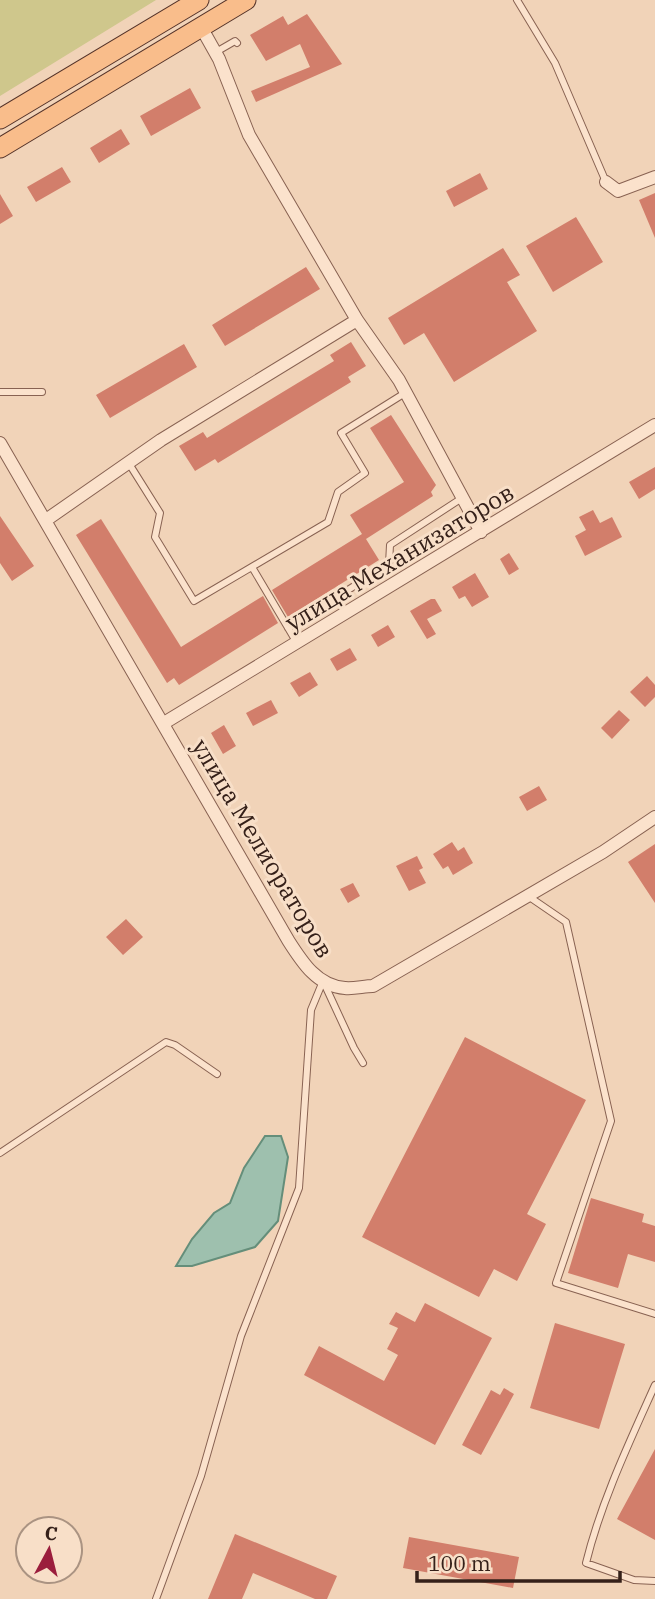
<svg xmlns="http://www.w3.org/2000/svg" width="655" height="1599" font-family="'IBM Plex Serif',serif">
<rect width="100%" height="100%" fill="#f1d3b8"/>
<path fill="#cfc78c" d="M 0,0 L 156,0 L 0,96 Z"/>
<path fill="#9ec0ae" stroke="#658e7a" stroke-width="2" d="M 265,1136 L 281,1136 L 288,1157 L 278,1221 L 255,1247 L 192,1266 L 176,1266 L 192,1239 L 214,1213 L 230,1203 L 244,1168 Z"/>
<path fill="#d27e6b" d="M 307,14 L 342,64 L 256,102 L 251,91 L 310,67 L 300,44 L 266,61 L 250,35 L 283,16 L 288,25 Z
M 190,88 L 201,108 L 151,136 L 140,116 Z
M 121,129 L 130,144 L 99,163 L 90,148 Z
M 62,167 L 71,182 L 36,202 L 27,187 Z
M 480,173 L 488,189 L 454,207 L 446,191 Z
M 655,193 L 655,238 L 639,200 Z
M 0,194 L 13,216 L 0,224 Z
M 576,217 L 603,262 L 553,292 L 526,246 Z
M 503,248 L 520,275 L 507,282 L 537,331 L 454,382 L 424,333 L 404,345 L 388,318 Z
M 306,267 L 320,289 L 225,346 L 212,325 Z
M 351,342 L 366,366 L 348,377 L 351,382 L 218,463 L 215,459 L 195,471 L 179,446 L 203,432 L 207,438 L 334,361 L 330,355 Z
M 184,344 L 197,367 L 110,418 L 96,395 Z
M 391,415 L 436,485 L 431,492 L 433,496 L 366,539 L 379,560 L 288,617 L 272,590 L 362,534 L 350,515 L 404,482 L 370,428 Z
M 655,467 L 655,489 L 639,499 L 629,482 Z
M 593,510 L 600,523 L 612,517 L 622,537 L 585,556 L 575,536 L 586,530 L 579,517 Z
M 0,516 L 34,566 L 12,581 L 0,563 Z
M 101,519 L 181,647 L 263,596 L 278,623 L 179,685 L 174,678 L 167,683 L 76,535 Z
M 509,553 L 519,569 L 509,575 L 500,559 Z
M 475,573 L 489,597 L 472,607 L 465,596 L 459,599 L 452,587 Z
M 431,599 L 435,599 L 442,611 L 427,619 L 436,634 L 427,639 L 410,611 Z
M 388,625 L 395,637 L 378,647 L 371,635 Z
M 350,648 L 357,660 L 337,671 L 330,659 Z
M 310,672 L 318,685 L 299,697 L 290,683 Z
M 647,676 L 655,685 L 655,697 L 645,707 L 630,692 Z
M 271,700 L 278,713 L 253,726 L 246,713 Z
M 619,710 L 630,720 L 612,739 L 601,728 Z
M 224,725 L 236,746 L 223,754 L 211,733 Z
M 539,786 L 547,800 L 527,811 L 519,797 Z
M 452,842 L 458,851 L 464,847 L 473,863 L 453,875 L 448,866 L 443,869 L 433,854 Z
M 655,844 L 655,903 L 628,862 Z
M 417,856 L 423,868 L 419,870 L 426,883 L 409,891 L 396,866 Z
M 353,883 L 360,896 L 348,903 L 340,889 Z
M 126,919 L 143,937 L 123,955 L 106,937 Z
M 465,1037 L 586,1100 L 527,1214 L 546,1224 L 517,1281 L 494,1269 L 479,1297 L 362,1237 Z
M 591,1198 L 644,1214 L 642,1222 L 655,1226 L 655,1262 L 628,1254 L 618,1288 L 568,1273 Z
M 425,1303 L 492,1338 L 435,1445 L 304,1375 L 319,1346 L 384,1381 L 398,1355 L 387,1349 L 398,1328 L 389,1324 L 396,1312 L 415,1322 Z
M 555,1323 L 625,1344 L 599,1429 L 530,1408 Z
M 504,1388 L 514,1394 L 481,1455 L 462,1445 L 491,1390 L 500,1395 Z
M 655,1449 L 655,1540 L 617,1519 Z
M 235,1534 L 337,1576 L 327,1599 L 315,1599 L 253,1573 L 242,1599 L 208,1599 Z
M 409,1537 L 519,1557 L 513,1588 L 403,1568 Z"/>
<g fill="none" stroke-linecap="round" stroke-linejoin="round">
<g stroke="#886252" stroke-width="8">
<path id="lane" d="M 517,0 L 555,63 L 606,182
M 216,52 L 235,41 L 237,43
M 0,392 L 42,392
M 128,462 L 160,513 L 155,537 L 194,601 L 328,522 L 338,492 L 365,473 L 341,433 L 405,393
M 252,567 L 297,643
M 288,628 L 389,564 L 390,545 L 462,498
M 528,896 L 566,922 L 611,1121 L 556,1283 L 655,1314
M 0,1153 L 166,1042 L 175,1045 L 217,1074
M 655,1385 C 629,1443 601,1502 586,1563 L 634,1580 L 655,1581
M 156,1599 L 201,1476 L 241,1336 L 299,1188 L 311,1010 L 323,981 L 354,1048 L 363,1063"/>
</g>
<g stroke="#886252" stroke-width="14">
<path id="street" d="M 201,27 L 219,59 L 249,135 L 357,320 L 399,380 L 481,532
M 606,182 L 618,191 L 655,177
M 0,443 L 288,940 C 302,962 317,986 345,988 C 354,989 364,986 373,986 L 603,852 L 655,817
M 46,520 L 161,440 L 357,320
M 164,723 L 655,425"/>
</g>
<g stroke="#543228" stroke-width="21">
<path id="primary" d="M 0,119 L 199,0
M 0,148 L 246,0"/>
</g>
<use href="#lane" stroke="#fbe2cc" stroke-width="6"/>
<use href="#street" stroke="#fbe2cc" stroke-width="12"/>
<use href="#primary" stroke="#f9bd8b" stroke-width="19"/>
</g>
<g text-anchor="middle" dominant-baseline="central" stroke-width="6" stroke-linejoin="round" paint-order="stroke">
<g font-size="24" fill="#352019" stroke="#f8dfc8">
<text transform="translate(399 557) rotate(-31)">улица Механизаторов</text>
<text transform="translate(263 848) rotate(59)">улица Мелиораторов</text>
</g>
</g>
<g transform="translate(49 1550) rotate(7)"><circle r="33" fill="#f8dfc8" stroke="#aa9382" stroke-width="2"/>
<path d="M0-5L12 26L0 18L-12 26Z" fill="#9b1e3d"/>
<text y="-10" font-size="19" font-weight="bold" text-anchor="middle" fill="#352019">С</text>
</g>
<path d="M417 1571v10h203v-10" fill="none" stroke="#352019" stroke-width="3.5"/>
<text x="428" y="1571" font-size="21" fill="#352019" stroke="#f8dfc8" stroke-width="5" paint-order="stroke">100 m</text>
</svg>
